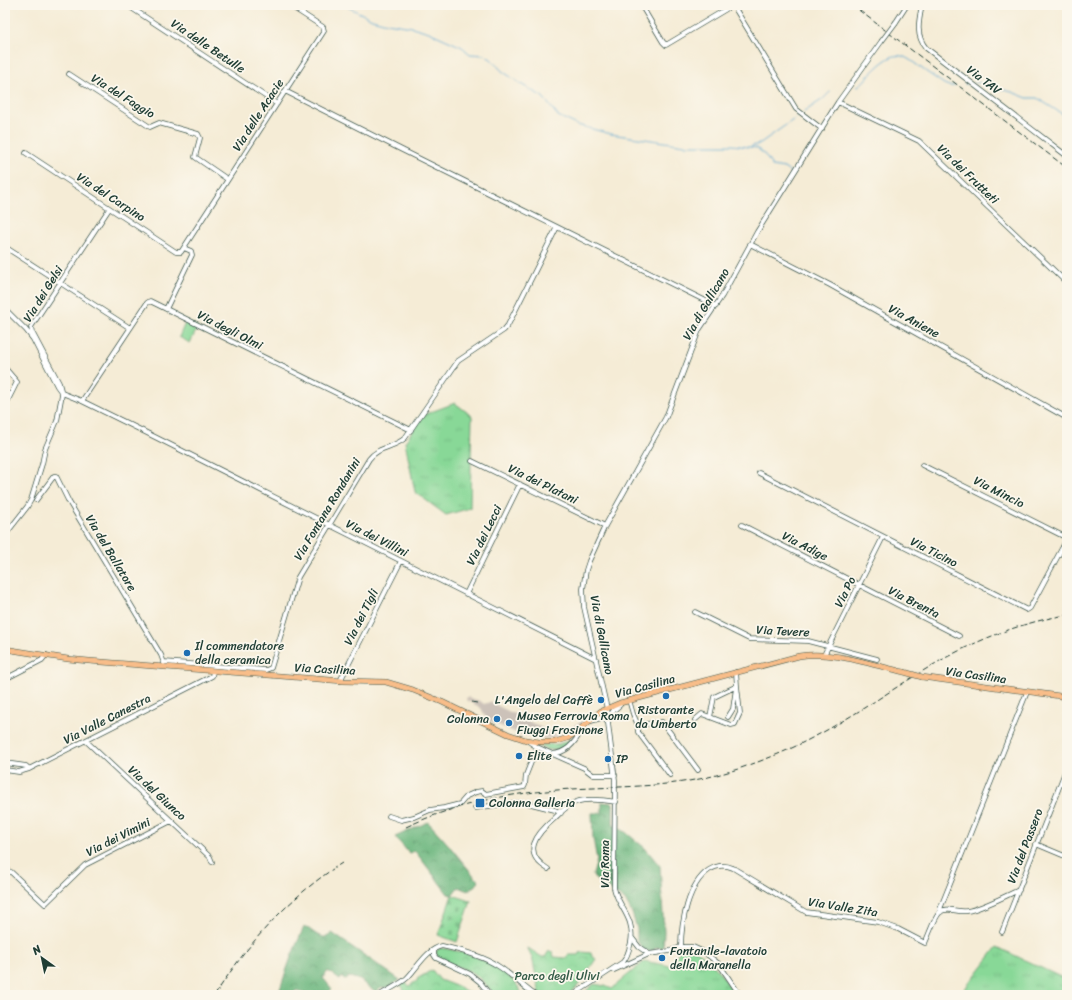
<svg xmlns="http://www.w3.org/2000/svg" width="1072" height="1000" font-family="Sriracha,sans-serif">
<defs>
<pattern id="grass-tufts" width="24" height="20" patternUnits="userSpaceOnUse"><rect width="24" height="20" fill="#88d897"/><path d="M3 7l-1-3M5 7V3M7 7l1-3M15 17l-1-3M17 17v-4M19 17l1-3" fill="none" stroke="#75ba83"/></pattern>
<pattern id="forest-crowns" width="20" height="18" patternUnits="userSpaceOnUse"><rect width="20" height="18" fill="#6eb880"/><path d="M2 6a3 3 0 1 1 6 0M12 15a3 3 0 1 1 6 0" fill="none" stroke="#5a976a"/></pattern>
<pattern id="cemetery-stones" width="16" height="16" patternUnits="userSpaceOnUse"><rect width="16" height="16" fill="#88d897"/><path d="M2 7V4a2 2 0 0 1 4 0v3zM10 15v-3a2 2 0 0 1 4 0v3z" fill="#75ba83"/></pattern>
<pattern id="park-crowns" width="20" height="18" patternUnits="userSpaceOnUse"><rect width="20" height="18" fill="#88d897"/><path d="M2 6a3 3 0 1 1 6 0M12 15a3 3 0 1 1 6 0" fill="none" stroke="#75ba83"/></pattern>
</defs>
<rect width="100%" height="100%" fill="#fbf7ec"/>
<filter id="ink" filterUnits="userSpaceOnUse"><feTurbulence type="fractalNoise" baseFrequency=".025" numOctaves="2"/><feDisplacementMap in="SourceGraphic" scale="8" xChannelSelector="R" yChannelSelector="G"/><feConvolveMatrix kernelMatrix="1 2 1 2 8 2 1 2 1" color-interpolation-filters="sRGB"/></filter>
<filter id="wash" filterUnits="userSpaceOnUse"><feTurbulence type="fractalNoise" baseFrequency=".012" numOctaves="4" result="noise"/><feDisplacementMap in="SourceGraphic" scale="16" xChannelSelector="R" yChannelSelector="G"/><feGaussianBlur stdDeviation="0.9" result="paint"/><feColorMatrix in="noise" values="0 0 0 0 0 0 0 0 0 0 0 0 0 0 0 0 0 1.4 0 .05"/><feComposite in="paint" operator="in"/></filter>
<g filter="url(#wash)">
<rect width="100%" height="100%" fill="#f5ecd6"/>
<path fill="#ccc2b9" d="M 467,697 L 480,701 L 484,704 L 490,702 L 556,735 L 561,734 L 584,719 L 585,721 L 564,736 L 552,739 L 539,738 L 519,734 L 487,720 L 481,708 L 466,700 Z"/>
<path fill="url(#grass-tufts)" stroke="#548a66" d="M 455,403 L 472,416 L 470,508 L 446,515 L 415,492 L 405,442 L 423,415 Z
M 572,739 C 567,753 548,752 537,745 L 559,744 Z
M 997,947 L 1067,980 L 1067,995 L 960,995 Z
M 691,948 C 712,958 723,977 735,995 L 581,995 L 594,984 L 605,986 L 612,989 L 623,979 L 645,961 L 670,966 L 680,950 Z"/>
<path fill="url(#forest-crowns)" stroke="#467a5a" d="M 602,802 L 613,803 L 613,825 L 624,831 L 645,848 L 660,866 L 664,932 L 663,949 L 657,947 L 652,952 L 644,950 L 637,941 L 637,929 L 632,913 L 625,900 L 594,878 L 593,875 L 597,860 L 593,838 L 592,813 L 602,813 Z
M 428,822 L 447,843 L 479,882 L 468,891 L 458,887 L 452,895 L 448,894 L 415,851 L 409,853 L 395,837 Z
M 304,927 L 306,927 C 314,932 324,943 332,933 L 400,980 L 387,988 L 381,988 L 375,992 L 360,980 L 350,977 L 345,979 L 342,977 L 340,980 L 328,971 L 323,978 L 332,989 L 325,995 L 307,995 L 297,990 L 291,995 L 278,995 L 291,957 Z"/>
<path fill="url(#cemetery-stones)" stroke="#548a66" d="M 452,895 L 471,901 L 457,942 L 438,935 Z"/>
<path fill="url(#park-crowns)" stroke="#548a66" d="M 440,948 C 467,951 513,967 522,995 L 494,995 C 476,968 464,971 438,958 L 437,956 L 436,951 Z
M 528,948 L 542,957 L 545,957 L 549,951 L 553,952 L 554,957 L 566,958 L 568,955 L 579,955 L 581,952 L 591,953 L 592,956 L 596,959 L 577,987 L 569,994 L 540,995 L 532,957 L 528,949 Z
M 432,970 L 440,980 L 461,988 L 469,993 L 467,995 L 461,995 L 461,993 L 454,992 L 454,995 L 432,995 L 430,992 L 425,995 L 398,995 L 404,990 L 401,985 L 405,982 L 409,986 L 418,980 L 417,979 Z"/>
<path fill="#88d897" stroke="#548a66" d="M 186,321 L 198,327 L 190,343 L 179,337 Z"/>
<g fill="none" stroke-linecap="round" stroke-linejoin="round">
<path stroke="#58a5d1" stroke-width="1" d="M 344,5 L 372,19 L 387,23 L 412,27 L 429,32 L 462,47 L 470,54 L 484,55 L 491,59 L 502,71 L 524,86 L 543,97 L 558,116 L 577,125 L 611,134 L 685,145 L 732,145 L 757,148 L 765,155 L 772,166 L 784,168 L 791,173
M 975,82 L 980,83 L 991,87 L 1012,92 L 1027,98 L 1037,98 L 1067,117
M 965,84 L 967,84
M 857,87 C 865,82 869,74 876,68 C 897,49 902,54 921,68 C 929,74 937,79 944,84 L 949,86 L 954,86
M 804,112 L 823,99 L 830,92
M 752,146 L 759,144 L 800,115"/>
</g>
</g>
<g filter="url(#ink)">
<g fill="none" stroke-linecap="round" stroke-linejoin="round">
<g stroke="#3f574c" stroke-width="5.5">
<path id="minor" d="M 127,5 L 277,104
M 641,5 L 663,42 L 666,45 L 733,5
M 733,5 L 796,109 L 822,129
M 922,5 C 919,20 915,35 926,48 L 1067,156
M 896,22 L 907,5
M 69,74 L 150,127 L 159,123 L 198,134 L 200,138 L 195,157 L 227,179
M 285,91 L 400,149 L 716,306
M 838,102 L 919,141 L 1067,283
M 26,153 L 176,252 L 181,252 L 324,31 L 323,27 L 289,5
M 750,244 L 830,285 L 1067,418
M 5,247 L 130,328
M 5,309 L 26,330 L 33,339 L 57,386 L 62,393
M 166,309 L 192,255 L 191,251 L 184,248
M 5,368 L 17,382 L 5,406
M 62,393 L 82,401 L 151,435 L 596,659
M 82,401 L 147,303 L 150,301 L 411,430
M 472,461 L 605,526
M 922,465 L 1067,538
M 759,473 L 1027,610 L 1030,608 L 1067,539
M 36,500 L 54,476 L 56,476 L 69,502 L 161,655 L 164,663
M 742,525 L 959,636
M 5,535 L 27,507 L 31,500 L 42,464 L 45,449 L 57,421 L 62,394 L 59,383 L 32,332 L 31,327 L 109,209
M 466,594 L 520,484
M 695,612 L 749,639 L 808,641 L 877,659
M 824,655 L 883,537
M 164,662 L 266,670 L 271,668 L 298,577 L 369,459 C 379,446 394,448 405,438 L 458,361 L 504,330 L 508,325 L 557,227
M 736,672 L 737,686 L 714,697 L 710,717 L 731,725 L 735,724 L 740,713 L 737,686
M 5,679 L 42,660 L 46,655
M 340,681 L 401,561
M 629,700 L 633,714 L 638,725 L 638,732 L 670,775
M 609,717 L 613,711 L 620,705
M 728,717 L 733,709 L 736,688
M 695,720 L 702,714 L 710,717
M 591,721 L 601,718 L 605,719 L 608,723
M 638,725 L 662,722 L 698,770
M 86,741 L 210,857 L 212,862
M 528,741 L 537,747 L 584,768 L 593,775 L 615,775
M 552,754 C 567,753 576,742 582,729
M 5,763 L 26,766 L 29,769
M 5,770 L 19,772 L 29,769 L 212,676 L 213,671
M 475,808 L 512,803 L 527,803 L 555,810 L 561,813
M 389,816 L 401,820 L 414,817 L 430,810 L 444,808 L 460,804 L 467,796 L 476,792 L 482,791 L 486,794 L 524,787 L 525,785 L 526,775 L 537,747
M 1036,844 L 1067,857
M 548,869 C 521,853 536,834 554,819 C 560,813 567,805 576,802 C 587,798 604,800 616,802
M 5,870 L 11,872 L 45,904 L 85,865 L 171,821
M 941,912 L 940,909 L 1027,692
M 1002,932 L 1067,767
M 632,938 L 639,947 L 649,954
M 681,947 C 681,923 688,884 709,870 C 717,865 724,864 733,868 L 806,912 L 878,922 L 898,929 L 925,943 C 929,935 934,918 940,912 C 947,906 959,913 967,911 C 981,909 1005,896 1019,890
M 434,950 L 434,955 L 436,958 L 470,974 L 480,982 L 490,995
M 614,970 L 649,954 L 670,951 L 681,947 L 693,947 L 704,952 L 719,964 L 740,995
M 380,995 C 389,989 399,985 407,978 C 417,968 427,949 442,946 C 460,950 483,956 498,966 C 511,974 522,986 535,995
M 573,995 L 623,962 C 628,956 629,950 631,942 C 635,917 619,909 614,888 L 615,780 L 608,723 L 609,718 L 584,607 L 583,589 L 586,570 L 589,561 L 605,526 L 666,417 L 699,330 L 722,296 L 757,232 L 838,102 L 881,42"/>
</g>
<g stroke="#3f574c" stroke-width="6">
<path id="major" d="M 5,649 L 68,659 L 89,661 L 343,681 L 386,682 L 413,690 L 442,702 L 508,734 L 526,740 L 539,742 L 555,742 L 568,738 L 578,731 L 601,711 L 620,703 L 799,656 C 832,650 872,665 904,672
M 922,677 L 1067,697"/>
</g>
<use href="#minor" stroke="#fff" stroke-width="4"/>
<use href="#major" stroke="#f8bd89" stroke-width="5"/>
<path stroke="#1f3d34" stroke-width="1" stroke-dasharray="6 3" stroke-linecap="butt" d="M 852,5 L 1067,168
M 472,702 L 477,703
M 406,827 C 449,807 498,795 546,791 C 586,787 626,788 666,784 C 690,782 715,776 738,769 C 761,761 783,753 804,742 C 851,719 893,688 938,662 C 977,640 1022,622 1067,615
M 215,995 C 247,944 290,896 342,863"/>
<g stroke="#3f574c" stroke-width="5.5" stroke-linecap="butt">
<path id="minor-bridge" d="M 881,42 L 896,22"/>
</g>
<g stroke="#3f574c" stroke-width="6" stroke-linecap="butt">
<path id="major-bridge" d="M 904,672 L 922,677"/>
</g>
<use href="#minor-bridge" stroke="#fff" stroke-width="4"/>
<use href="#major-bridge" stroke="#f8bd89" stroke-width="5"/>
</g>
</g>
<g fill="#1f6fb2" stroke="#fbf7ec" stroke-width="1.5">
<circle cx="187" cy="653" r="4"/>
<circle cx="666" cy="696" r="4"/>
<circle cx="601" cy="700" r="4"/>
<circle cx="497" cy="719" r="4"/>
<circle cx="509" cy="723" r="4"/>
<circle cx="519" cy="756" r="4"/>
<circle cx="608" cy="759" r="4"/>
<rect x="475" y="798" width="10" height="10" rx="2"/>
<circle cx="662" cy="958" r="4"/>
</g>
<g text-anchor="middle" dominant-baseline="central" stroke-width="3.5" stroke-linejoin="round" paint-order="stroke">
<g font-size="12" fill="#1f3d34" stroke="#fbf7ec">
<text transform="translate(208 46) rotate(34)">Via delle Betulle</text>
<text transform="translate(984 80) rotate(37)">Via TAV</text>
<text transform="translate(123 96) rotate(32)">Via del Faggio</text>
<text transform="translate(258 115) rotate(-57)">Via delle Acacie</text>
<text transform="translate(968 174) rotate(44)">Via dei Frutteti</text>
<text transform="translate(111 197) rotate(33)">Via del Carpino</text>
<text transform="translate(43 294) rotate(-58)">Via dei Gelsi</text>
<text transform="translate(706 304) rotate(-60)">Via di Gallicano</text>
<text transform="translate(914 321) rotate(29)">Via Aniene</text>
<text transform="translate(230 330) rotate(27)">Via degli Olmi</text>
<text transform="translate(543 484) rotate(26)">Via dei Platani</text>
<text transform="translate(999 492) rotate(27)">Via Mincio</text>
<text transform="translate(327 509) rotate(-59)">Via Fontana Rondanini</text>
<text transform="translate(484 535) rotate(-64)">Via dei Lecci</text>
<text transform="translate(377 538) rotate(27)">Via dei Villini</text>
<text transform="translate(805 546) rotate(27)">Via Adige</text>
<text transform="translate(934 552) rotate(27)">Via Ticino</text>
<text transform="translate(111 553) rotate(59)">Via del Ballatore</text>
<text transform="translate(845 592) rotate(-63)">Via Po</text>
<text transform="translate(914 602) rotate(27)">Via Brenta</text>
<text transform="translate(361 617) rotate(-63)">Via dei Tigli</text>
<text transform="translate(783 631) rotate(3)">Via Tevere</text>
<text transform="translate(602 635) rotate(79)">Via di Gallicano</text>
<text transform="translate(325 669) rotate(3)">Via Casilina</text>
<text transform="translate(976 675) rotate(8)">Via Casilina</text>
<text transform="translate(645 686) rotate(-15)">Via Casilina</text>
<text transform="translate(107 719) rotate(-27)">Via Valle Canestra</text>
<text transform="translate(157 793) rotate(43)">Via del Giunco</text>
<text transform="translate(118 837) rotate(-27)">Via dei Vimini</text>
<text transform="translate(1025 846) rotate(-69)">Via del Passero</text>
<text transform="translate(605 864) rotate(-90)">Via Roma</text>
<text transform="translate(843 907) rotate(9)">Via Valle Zita</text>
</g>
<g font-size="12" fill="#1f3d34" stroke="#fbf7ec" text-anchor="start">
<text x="195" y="646">Il commendatore<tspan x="195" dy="14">della ceramica</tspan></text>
<text x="593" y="700" text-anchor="end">L'Angelo del Caffè</text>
<text x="666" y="710" text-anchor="middle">Ristorante<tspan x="666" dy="14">da Umberto</tspan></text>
<text x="517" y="716">Museo Ferrovia Roma<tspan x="517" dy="14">Fiuggi Frosinone</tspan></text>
<text x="489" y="719" text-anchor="end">Colonna</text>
<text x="527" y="756">Elite</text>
<text x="616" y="759">IP</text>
<text x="489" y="803">Colonna Galleria</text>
<text x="670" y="951">Fontanile-lavatoio<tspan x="670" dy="14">della Maranella</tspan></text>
</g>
<g font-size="12" fill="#345c48" stroke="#fbf7ec">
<text x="557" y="976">Parco degli Ulivi</text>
</g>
</g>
<rect width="1072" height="1000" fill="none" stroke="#fbf7ec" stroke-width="20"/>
<g transform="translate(42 958) rotate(327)" stroke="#fbf7ec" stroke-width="3" paint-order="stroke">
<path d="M0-3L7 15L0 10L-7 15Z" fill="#1f3d34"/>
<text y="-6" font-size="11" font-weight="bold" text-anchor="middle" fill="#1f3d34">N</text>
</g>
</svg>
